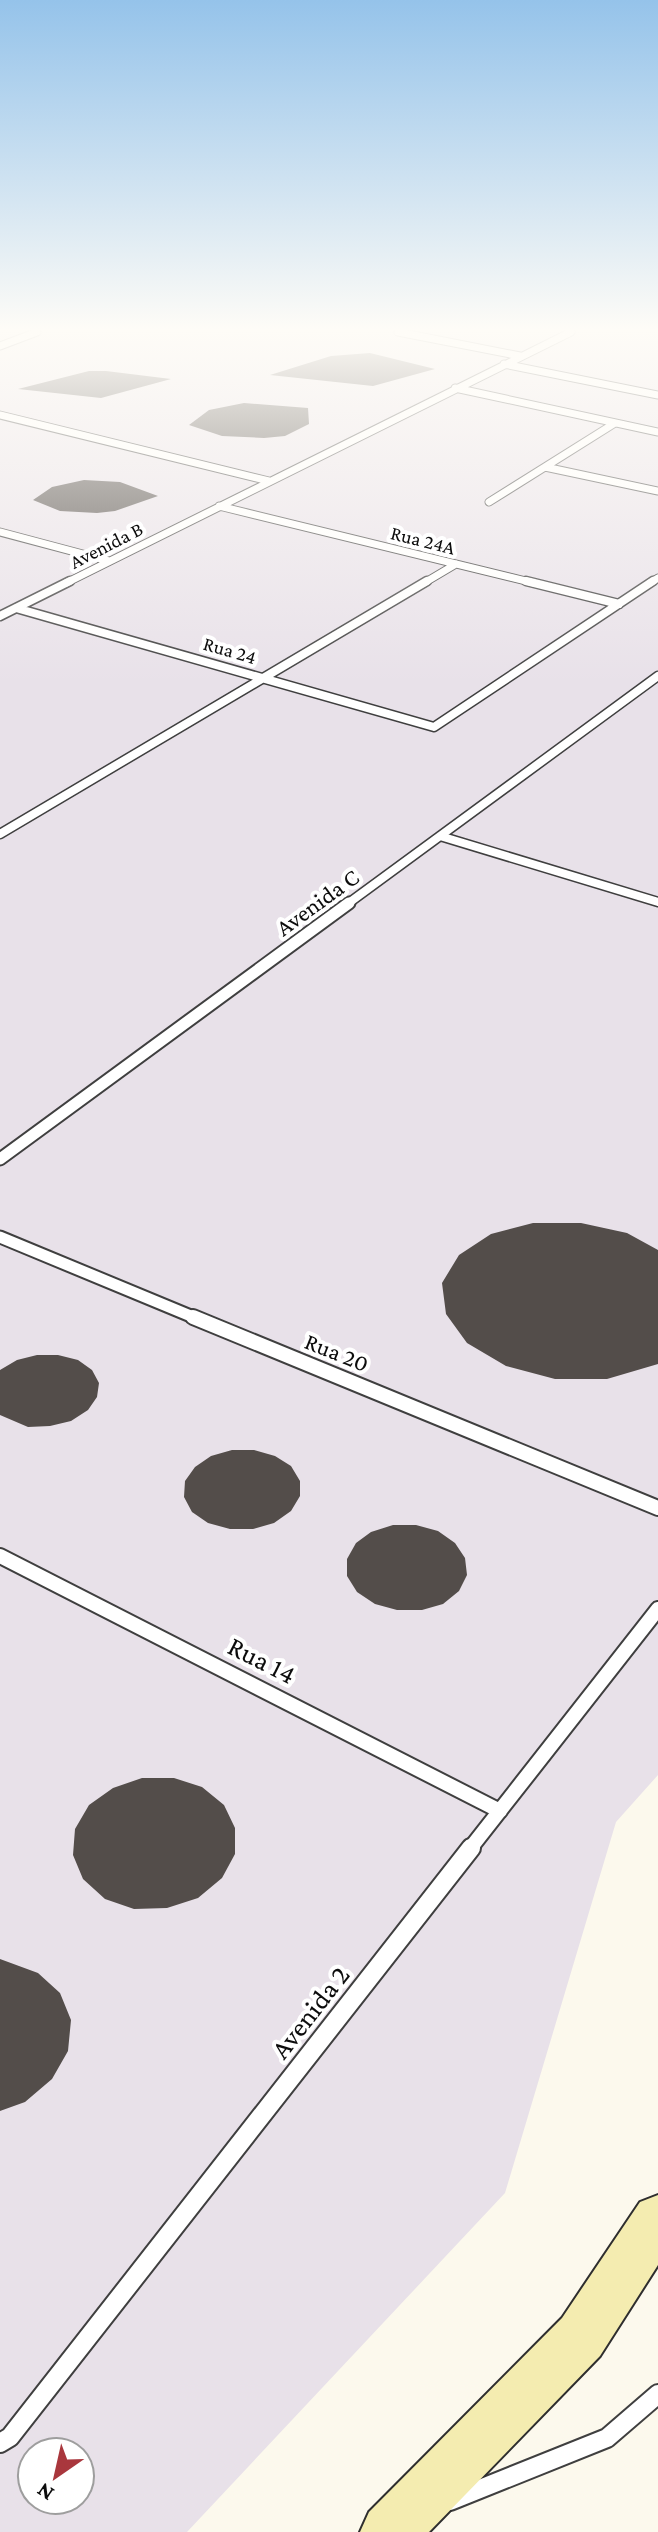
<svg xmlns="http://www.w3.org/2000/svg" width="658" height="2532" font-family="'Crimson Pro',serif">
<rect width="100%" height="100%" fill="#fcf9ed"/>
<path fill="#e8e1e9" fill-rule="evenodd" d="M 0,332 L 658,332 L 658,1775 L 616,1822 L 505,2193 L 187,2532 L 0,2532 ZM 32,2452 L 80,2452 L 80,2500 L 32,2500 Z"/>
<path fill="#534d4a" d="M 370,353 L 435,369 L 373,386 L 270,375 L 331,356 Z
M 89,371 L 106,371 L 171,379 L 101,398 L 18,389 Z
M 244,403 L 308,408 L 309,424 L 285,436 L 264,438 L 222,436 L 189,425 L 209,410 Z
M 84,480 L 120,482 L 158,496 L 115,511 L 97,513 L 60,511 L 33,500 L 52,487 Z
M 533,1223 L 581,1223 L 627,1233 L 658,1250 L 658,1364 L 607,1379 L 555,1379 L 506,1366 L 467,1343 L 446,1314 L 442,1283 L 459,1255 L 491,1234 Z
M 37,1355 L 58,1355 L 78,1360 L 92,1370 L 99,1383 L 97,1397 L 88,1410 L 71,1421 L 50,1426 L 28,1427 L 0,1415 L 0,1370 L 17,1360 Z
M 232,1450 L 254,1450 L 275,1456 L 291,1466 L 300,1481 L 300,1496 L 291,1511 L 274,1523 L 253,1529 L 230,1529 L 208,1523 L 192,1512 L 184,1497 L 185,1481 L 195,1467 L 211,1456 Z
M 393,1525 L 416,1525 L 438,1531 L 455,1543 L 465,1558 L 467,1575 L 459,1591 L 443,1604 L 422,1610 L 397,1610 L 375,1604 L 357,1592 L 347,1576 L 347,1559 L 356,1543 L 371,1532 Z
M 142,1778 L 174,1778 L 202,1787 L 224,1805 L 235,1828 L 235,1854 L 222,1878 L 198,1898 L 167,1908 L 134,1909 L 105,1899 L 83,1879 L 73,1855 L 75,1829 L 89,1805 L 113,1788 Z
M 0,1959 L 38,1973 L 60,1993 L 71,2020 L 68,2051 L 52,2079 L 25,2102 L 0,2111 Z"/>
<g fill="none" stroke-linecap="round" stroke-linejoin="round">
<g stroke="#3f3f3f" stroke-width="9">
<path id="lane-far4" d="M 398,332 L 520,356
M 0,346 L 37,332
M 504,364 L 658,395
M 455,388 L 658,432
M 0,415 L 269,481
M 545,467 L 658,491
M 489,502 L 615,423
M 219,506 L 534,583
M 0,532 L 109,561
M 66,583 L 571,332
M 424,583 L 456,564
M 650,583 L 658,578"/>
</g>
<g stroke="#3f3f3f" stroke-width="11">
<path id="lane-far3" d="M 526,581 L 619,604
M 16,608 L 434,727 L 653,581
M 0,616 L 70,581
M 0,834 L 427,581
M 440,836 L 658,902
M 346,905 L 658,676"/>
</g>
<g stroke="#3f3f3f" stroke-width="15">
<path id="lane-far2" d="M 0,1159 L 349,903
M 0,1237 L 198,1319"/>
</g>
<g stroke="#3f3f3f" stroke-width="18">
<path id="lane-far1" d="M 193,1317 L 658,1508
M 0,1556 L 500,1811
M 469,1850 L 658,1609"/>
</g>
<g stroke="#3f3f3f" stroke-width="22">
<path id="lane" d="M 0,2443 L 10,2437 L 471,1848
M 450,2501 L 607,2438 L 658,2394"/>
</g>
<g stroke="#2e2e2e" stroke-width="4">
<path id="secondary" d="M 658,2195 L 658,2265 L 600,2356 L 429,2532 L 360,2532 L 369,2512 L 562,2318 L 640,2202 Z"/>
</g>
<use href="#lane-far4" stroke="#fff" stroke-width="7"/>
<use href="#lane-far3" stroke="#fff" stroke-width="8"/>
<use href="#lane-far2" stroke="#fff" stroke-width="11"/>
<use href="#lane-far1" stroke="#fff" stroke-width="14"/>
<use href="#lane" stroke="#fff" stroke-width="18"/>
<use href="#secondary" fill="#f4ecb0" fill-rule="evenodd"/>
</g>
<linearGradient id="sky" x2="0" y2="1"><stop stop-color="#95c3ea"/><stop offset="0.48" stop-color="#fefcf7"/><stop offset="1" stop-color="#fefcf7" stop-opacity="0"/></linearGradient>
<rect width="658" height="686" fill="url(#sky)"/>
<g text-anchor="middle" dominant-baseline="central" stroke-width="8" stroke-linejoin="round" paint-order="stroke">
<g font-size="20" fill="#0c0c0c" stroke="#fff">
<text transform="translate(423 540) rotate(14)">Rua 24A</text>
<text transform="translate(106 545) rotate(-27)">Avenida B</text>
<text transform="translate(230 650) rotate(16)">Rua 24</text>
</g>
<g font-size="24" fill="#0c0c0c" stroke="#fff">
<text transform="translate(317 902) rotate(-36)">Avenida C</text>
<text transform="translate(337 1352) rotate(22)">Rua 20</text>
</g>
<g font-size="28" fill="#0c0c0c" stroke="#fff">
<text transform="translate(262 1660) rotate(27)">Rua 14</text>
<text transform="translate(310 2012) rotate(-52)">Avenida 2</text>
</g>
</g>
<g transform="translate(56 2476) rotate(214)"><circle r="38" fill="#ffffff" stroke="#9e9e9e" stroke-width="2"/>
<path d="M0-6L14 30L0 20L-14 30Z" fill="#a9373d"/>
<text y="-12" font-size="22" font-weight="bold" text-anchor="middle" fill="#0c0c0c">N</text>
</g>
</svg>
